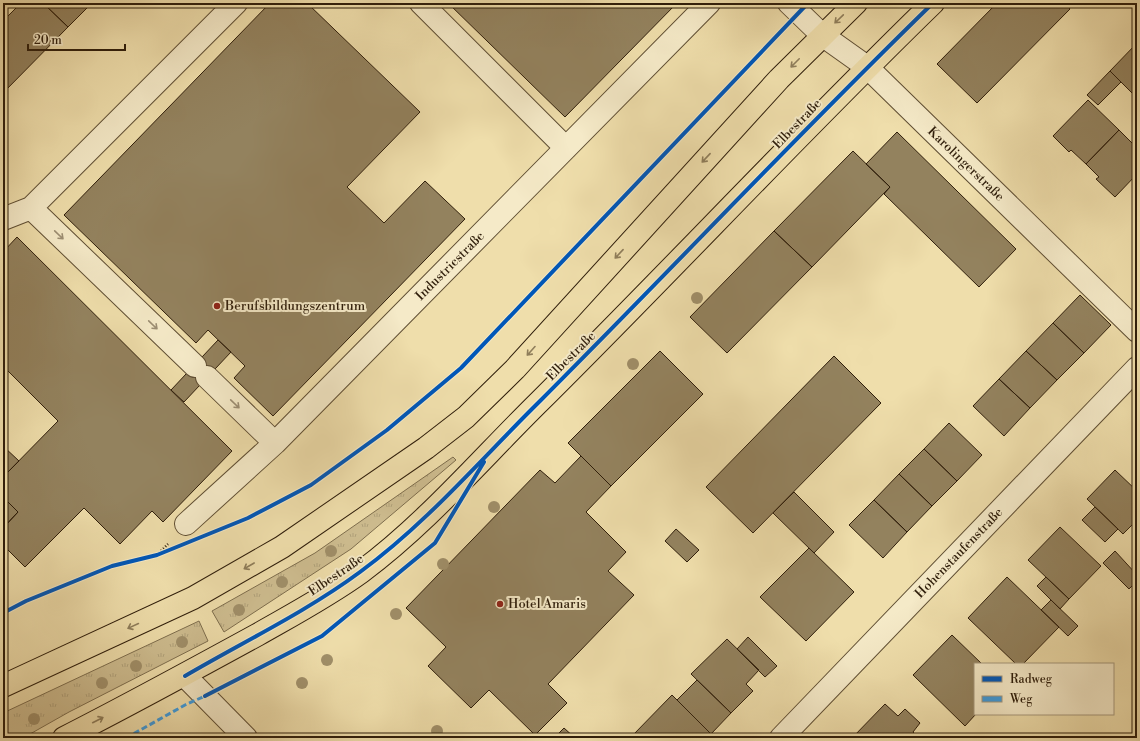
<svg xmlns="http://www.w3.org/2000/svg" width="1140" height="741" font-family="'Libre Bodoni',serif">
<defs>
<pattern id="grass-tufts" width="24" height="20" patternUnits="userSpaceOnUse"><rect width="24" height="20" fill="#cebd90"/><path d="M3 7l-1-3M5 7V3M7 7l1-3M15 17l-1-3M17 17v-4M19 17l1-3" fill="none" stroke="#b1a27b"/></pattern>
</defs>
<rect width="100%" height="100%" fill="#efdeab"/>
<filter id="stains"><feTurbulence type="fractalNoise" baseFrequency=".005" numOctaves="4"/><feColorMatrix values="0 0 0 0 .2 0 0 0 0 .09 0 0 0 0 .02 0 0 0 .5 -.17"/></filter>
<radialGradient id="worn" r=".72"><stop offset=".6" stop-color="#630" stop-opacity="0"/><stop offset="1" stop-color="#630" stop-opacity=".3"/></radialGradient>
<path fill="url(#grass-tufts)" stroke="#7e6e4e" d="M 453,457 L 456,460 L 351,549 L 224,632 L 212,611 L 315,553 Z
M 199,621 L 208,641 L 69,712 L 23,738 L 3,738 L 3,713 Z"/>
<path fill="#93825e" stroke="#2f1e0b" d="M 21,3 L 43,3 L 68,27 L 3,93 L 3,21 Z
M 43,3 L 92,3 L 68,27 Z
M 270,3 L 307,3 L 420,112 L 347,187 L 384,223 L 425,181 L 465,219 L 273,416 L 234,378 L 245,366 L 208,330 L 196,343 L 64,215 Z
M 448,3 L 677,3 L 565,117 Z
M 997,3 L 1065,3 L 1070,9 L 977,103 L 937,64 Z
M 1137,43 L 1137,88 L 1132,93 L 1110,71 Z
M 1110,71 L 1121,82 L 1098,105 L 1087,95 Z
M 1088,100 L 1119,130 L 1086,164 L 1071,150 L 1069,152 L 1053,136 Z
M 1119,130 L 1137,148 L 1137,174 L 1115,197 L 1096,179 L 1099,177 L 1086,164 Z
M 897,132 L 1016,249 L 979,287 L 884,194 L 890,187 L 866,164 Z
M 853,151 L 890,187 L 812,267 L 774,231 Z
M 774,231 L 812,267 L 727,353 L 690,317 Z
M 17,237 L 232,451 L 163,522 L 152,511 L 120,544 L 84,508 L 25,567 L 3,545 L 3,528 L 18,512 L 3,497 L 3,477 L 58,421 L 3,366 L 3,252 Z
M 1080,295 L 1111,325 L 1084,353 L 1053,323 Z
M 1053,323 L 1084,353 L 1057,380 L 1026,351 Z
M 218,340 L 231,352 L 184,402 L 171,390 Z
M 660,351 L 703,394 L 611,486 L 568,443 Z
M 1026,351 L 1057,380 L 1030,408 L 999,379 Z
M 834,356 L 881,403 L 753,533 L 706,487 Z
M 999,379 L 1030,408 L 1004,436 L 973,406 Z
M 949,423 L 982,455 L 957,481 L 924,449 Z
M 3,446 L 19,461 L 3,477 Z
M 924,449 L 957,481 L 932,506 L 899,474 Z
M 581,456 L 611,486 L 586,512 L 626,552 L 608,571 L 634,595 L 548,684 L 567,703 L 535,735 L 489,690 L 471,708 L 428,666 L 446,647 L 406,608 L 540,470 L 555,483 Z
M 1115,470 L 1137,491 L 1137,520 L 1123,534 L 1087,499 Z
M 899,474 L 932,506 L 907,532 L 874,500 Z
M 794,492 L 834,532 L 814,553 L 773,513 Z
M 3,497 L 18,512 L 3,528 Z
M 874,500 L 907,532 L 883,558 L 849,525 Z
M 1095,507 L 1118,529 L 1105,542 L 1082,520 Z
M 1060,527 L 1101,566 L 1069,599 L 1028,560 Z
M 676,529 L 699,550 L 687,562 L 665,541 Z
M 809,548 L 854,592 L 806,641 L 760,597 Z
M 1115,551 L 1137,575 L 1137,581 L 1129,589 L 1103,563 Z
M 1007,577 L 1059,627 L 1023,664 L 1016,664 L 968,618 Z
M 1046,577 L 1069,599 L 1060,609 L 1037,586 Z
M 1051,600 L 1078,626 L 1068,636 L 1041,610 Z
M 952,635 L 982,664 L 975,664 L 976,714 L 965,726 L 913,675 Z
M 748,637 L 777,666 L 765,677 L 737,649 Z
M 727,639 L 759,670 L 746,684 L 753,691 L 731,713 L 691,674 Z
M 697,680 L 731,713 L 711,734 L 677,700 Z
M 672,695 L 711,734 L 706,738 L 635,738 L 633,735 Z
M 885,704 L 898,716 L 905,709 L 920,723 L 913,732 L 919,738 L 852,738 Z
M 564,728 L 575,738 L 554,738 Z"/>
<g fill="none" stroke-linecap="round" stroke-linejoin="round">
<g stroke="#5f4e33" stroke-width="24">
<path id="minor" d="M 421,3 L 566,148
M 789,3 L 822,35 L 867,67 L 1137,331
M 31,208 L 195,366
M 3,219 L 31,208 L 236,3
M 207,377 L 275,443
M 186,524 L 275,443 L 709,3
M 185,676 L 246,738
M 781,738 L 1137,368"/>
</g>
<g stroke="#2f1e0b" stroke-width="24">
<path id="major" d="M 3,686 L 193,598 L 282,547 L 426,448 L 466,417 L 515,369 L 779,79 L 856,3
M 64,738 C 129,705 193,670 257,635 C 292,615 328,596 361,572 C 427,523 481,459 540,401 C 672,270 799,133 933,3"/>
</g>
<path stroke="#2f1e0b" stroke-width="2.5" stroke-dasharray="1 2" stroke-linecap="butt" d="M 227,527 L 248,518 L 311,485 L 387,430 L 461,368 L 780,33
M 159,553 L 168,544
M 3,613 L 26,601 L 112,566 L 157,555 L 172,549"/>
<use href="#minor" stroke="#f5eac8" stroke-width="22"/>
<use href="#major" stroke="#efdeab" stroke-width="22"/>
<path stroke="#3d9bde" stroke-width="3" stroke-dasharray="6 3" stroke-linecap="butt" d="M 126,738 L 185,705 L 205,696"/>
<g stroke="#f5eac8" stroke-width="6">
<path id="cycleway" d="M 3,613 L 26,601 L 112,566 L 157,555 L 248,518 L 311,485 L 387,430 L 461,368 L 808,3
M 185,676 C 243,642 306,612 360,572 C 427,523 481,459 540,401 C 672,269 799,133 933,3
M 205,696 L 322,636 L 435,543 L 484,462"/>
</g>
<use href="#cycleway" stroke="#0057b8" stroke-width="4"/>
</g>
<g fill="#a08f69">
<circle cx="697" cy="298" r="6"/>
<circle cx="633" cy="364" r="6"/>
<circle cx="494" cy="507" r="6"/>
<circle cx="331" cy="551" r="6"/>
<circle cx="443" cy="564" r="6"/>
<circle cx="282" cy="582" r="6"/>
<circle cx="239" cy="610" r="6"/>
<circle cx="396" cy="614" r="6"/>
<circle cx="182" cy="642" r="6"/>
<circle cx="327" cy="660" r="6"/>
<circle cx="136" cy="666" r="6"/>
<circle cx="102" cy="683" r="6"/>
<circle cx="302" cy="683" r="6"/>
<circle cx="34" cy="719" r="6"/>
<circle cx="437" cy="731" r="6"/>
</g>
<defs><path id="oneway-shaft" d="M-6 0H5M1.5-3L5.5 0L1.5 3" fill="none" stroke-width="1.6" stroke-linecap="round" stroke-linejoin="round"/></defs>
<g stroke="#8f7e5b">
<use href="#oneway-shaft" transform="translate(839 19) rotate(136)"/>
<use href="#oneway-shaft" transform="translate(795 63) rotate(135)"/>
<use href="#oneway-shaft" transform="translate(706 158) rotate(133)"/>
<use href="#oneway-shaft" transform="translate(619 254) rotate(133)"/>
<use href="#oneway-shaft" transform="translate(531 351) rotate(132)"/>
<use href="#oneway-shaft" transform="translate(249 566) rotate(150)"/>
<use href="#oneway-shaft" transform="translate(133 626) rotate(155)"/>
<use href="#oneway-shaft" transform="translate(98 720) rotate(-27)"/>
</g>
<g stroke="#9c8e73">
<use href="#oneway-shaft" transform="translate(59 235) rotate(44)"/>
<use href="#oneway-shaft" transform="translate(153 325) rotate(44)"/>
<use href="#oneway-shaft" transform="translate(235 404) rotate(44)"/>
</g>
<g fill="#8f2418" stroke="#f5eac8" stroke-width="1.5">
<circle cx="217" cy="306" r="4"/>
<circle cx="500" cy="604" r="4"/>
</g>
<g text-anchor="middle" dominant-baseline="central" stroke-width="4" stroke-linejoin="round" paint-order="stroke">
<g font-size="13" fill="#2f1e0b" stroke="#f5eac8">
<text transform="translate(797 124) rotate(-46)">Elbestraße</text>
<text transform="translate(966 164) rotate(44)">Karolingerstraße</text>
<text transform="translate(450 266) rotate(-45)">Industriestraße</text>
<text transform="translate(571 356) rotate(-45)">Elbestraße</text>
<text transform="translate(959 553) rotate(-46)">Hohenstaufenstraße</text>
<text transform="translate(336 575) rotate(-34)">Elbestraße</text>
</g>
<g font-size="13" fill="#2f1e0b" stroke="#f5eac8" text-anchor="start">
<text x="225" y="306">Berufsbildungszentrum</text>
<text x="508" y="604">Hotel Amaris</text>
</g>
</g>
<rect width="1140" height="741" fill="none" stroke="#efdeab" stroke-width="16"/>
<rect x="4" y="4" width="1132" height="733" fill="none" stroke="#2f1e0b" stroke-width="2"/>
<rect x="8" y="8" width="1124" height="725" fill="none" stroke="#2f1e0b"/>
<rect x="974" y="663" width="140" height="52" fill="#f5eac8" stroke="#a6987c"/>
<rect x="982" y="676" width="20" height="6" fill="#0057b8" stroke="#a6987c"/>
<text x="1010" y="683" font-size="12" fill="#2f1e0b">Radweg</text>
<rect x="982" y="696" width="20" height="6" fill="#3d9bde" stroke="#a6987c"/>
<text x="1010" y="703" font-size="12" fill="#2f1e0b">Weg</text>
<path d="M28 44v6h97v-6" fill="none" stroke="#2f1e0b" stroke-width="2"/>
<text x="34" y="44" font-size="12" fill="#2f1e0b" stroke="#f5eac8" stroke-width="3" paint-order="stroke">20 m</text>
<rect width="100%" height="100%" filter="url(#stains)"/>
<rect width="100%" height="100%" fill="url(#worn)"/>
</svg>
